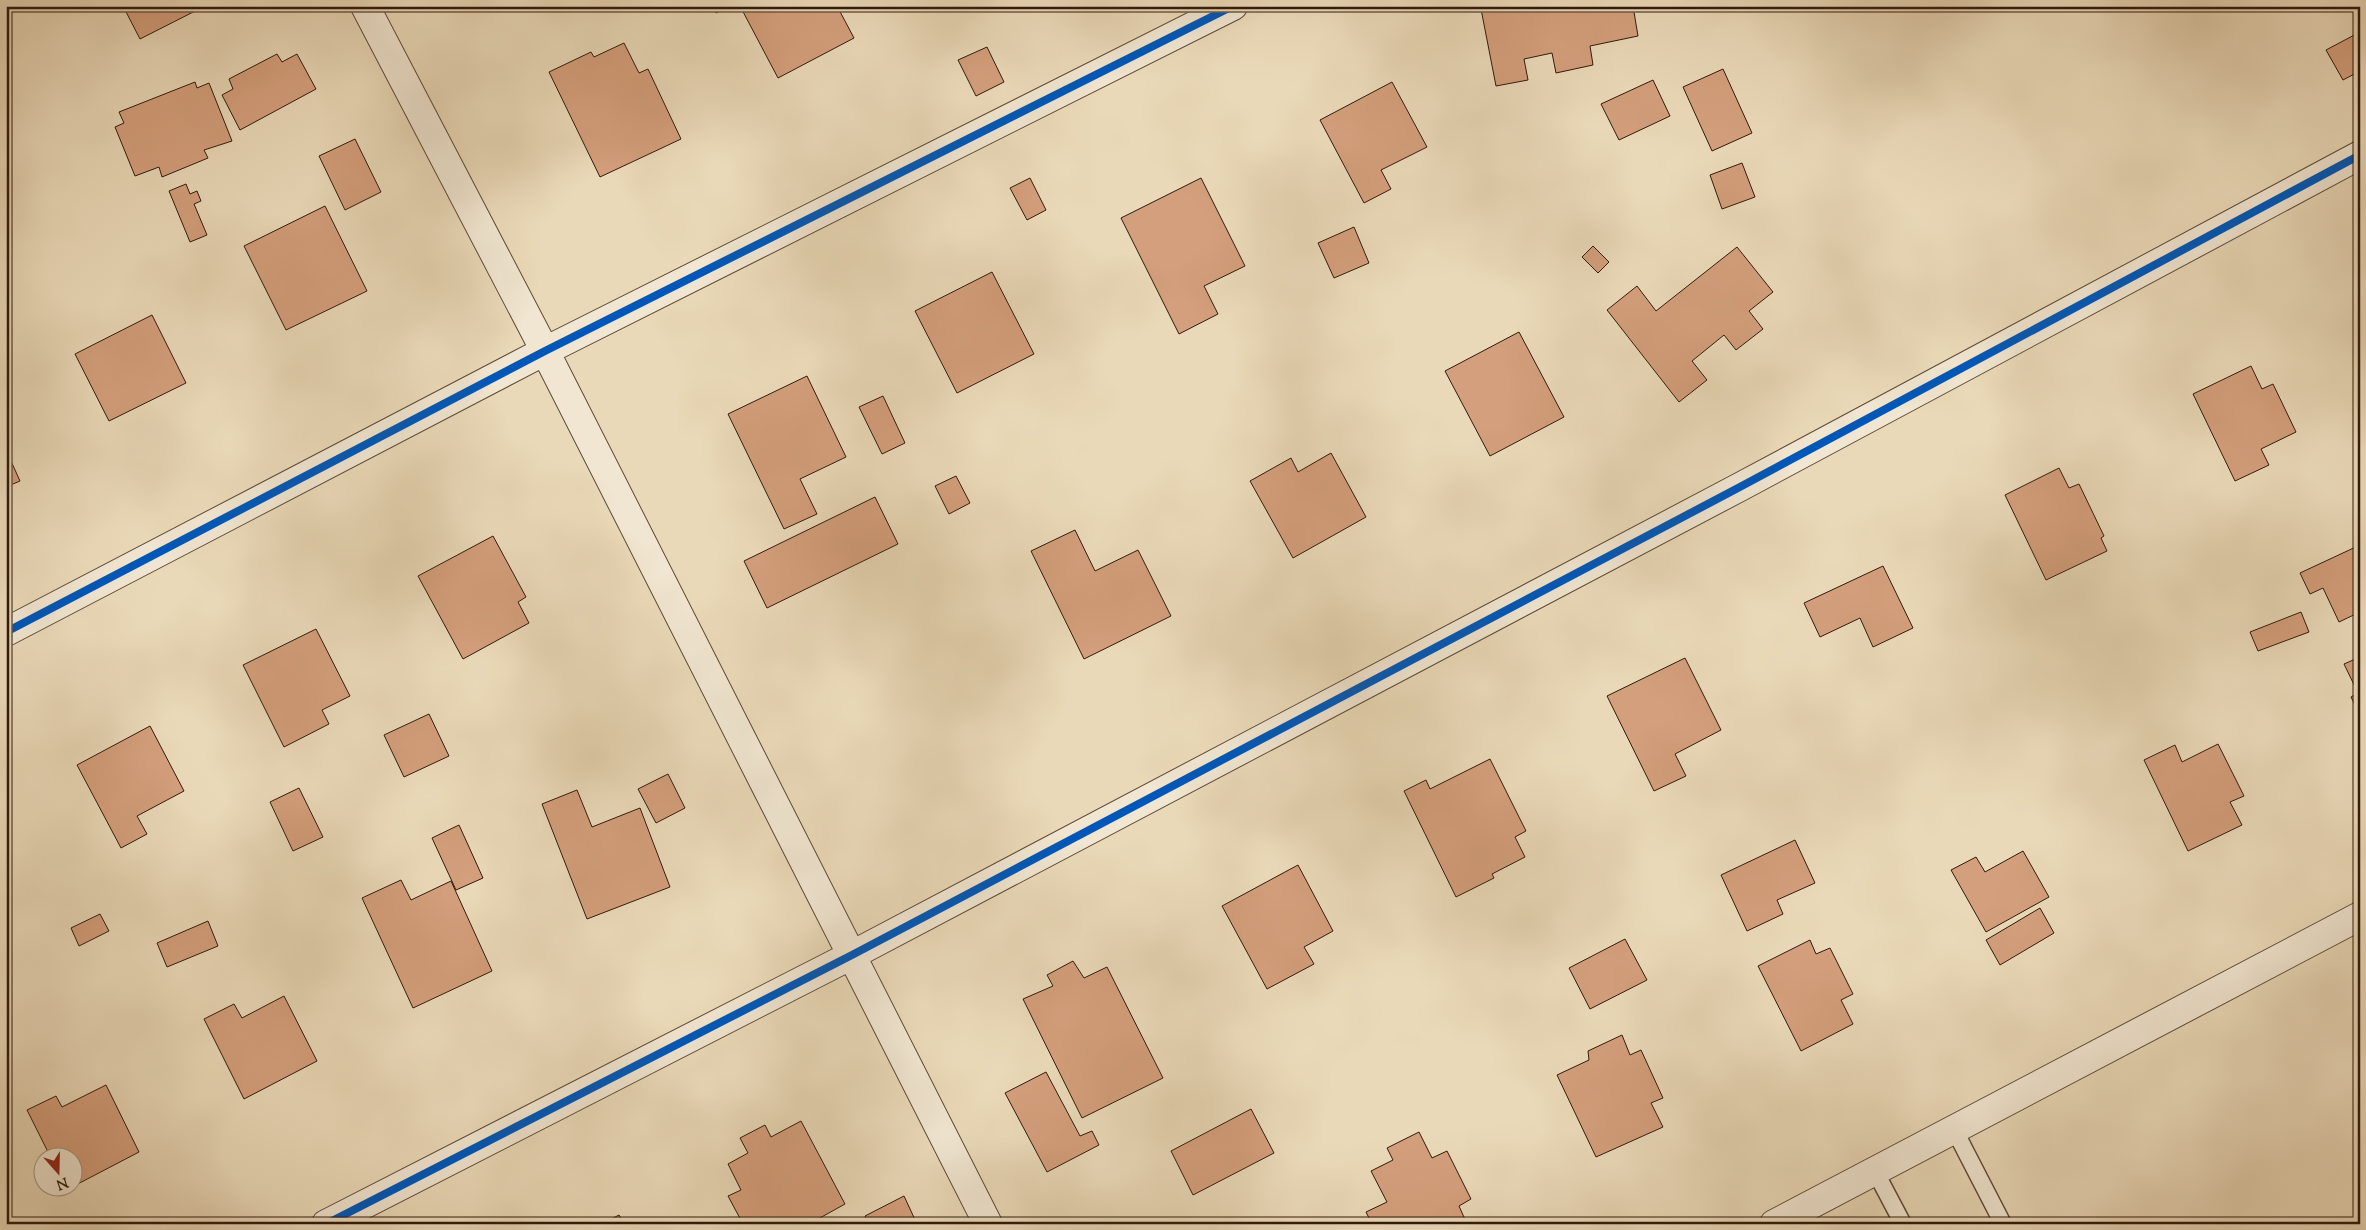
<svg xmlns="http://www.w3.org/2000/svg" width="2366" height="1230" font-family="'Sorts Mill Goudy',serif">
<rect width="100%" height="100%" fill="#ead9b8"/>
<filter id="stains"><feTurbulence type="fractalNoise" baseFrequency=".004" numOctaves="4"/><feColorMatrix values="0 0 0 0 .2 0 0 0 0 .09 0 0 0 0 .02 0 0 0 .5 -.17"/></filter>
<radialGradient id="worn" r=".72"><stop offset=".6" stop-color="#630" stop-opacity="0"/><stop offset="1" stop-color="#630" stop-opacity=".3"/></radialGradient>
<path fill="#d49f7c" stroke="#301a0c" d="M 123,6 L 205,6 L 140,39 Z
M 714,6 L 730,6 L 716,13 Z
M 740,6 L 837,6 L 854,38 L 778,78 Z
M 1496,6 L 1633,6 L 1638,36 L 1590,46 L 1593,65 L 1556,73 L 1552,53 L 1524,59 L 1528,80 L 1496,86 L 1481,9 Z
M 2360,32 L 2360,71 L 2343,80 L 2326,50 Z
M 624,43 L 639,73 L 648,69 L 681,139 L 600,177 L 549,72 L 591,52 L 594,57 Z
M 987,47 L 1004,82 L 976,96 L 958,60 Z
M 277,54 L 282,62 L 297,54 L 316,89 L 240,130 L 222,95 L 233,89 L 229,79 Z
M 1723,69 L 1752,133 L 1712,151 L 1683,87 Z
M 1653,80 L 1670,116 L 1619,140 L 1601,104 Z
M 195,82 L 197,88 L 209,83 L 232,141 L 204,150 L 208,158 L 162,177 L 159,167 L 135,176 L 115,127 L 124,123 L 119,112 Z
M 1392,82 L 1427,147 L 1381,170 L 1391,189 L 1364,203 L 1320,120 Z
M 355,139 L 381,192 L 345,210 L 319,156 Z
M 1742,163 L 1755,197 L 1722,209 L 1710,175 Z
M 1030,178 L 1046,210 L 1027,220 L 1010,188 Z
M 1201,178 L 1245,266 L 1204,286 L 1218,314 L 1179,334 L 1121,218 Z
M 186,184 L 190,194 L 197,191 L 201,201 L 194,204 L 207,235 L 190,242 L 169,191 Z
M 325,206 L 367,291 L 286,330 L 244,246 Z
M 1354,227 L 1369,263 L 1334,278 L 1318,243 Z
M 1593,246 L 1609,262 L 1598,273 L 1582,257 Z
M 1737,247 L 1773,292 L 1749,311 L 1763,329 L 1736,350 L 1724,335 L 1692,361 L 1707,380 L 1679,402 L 1607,310 L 1637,286 L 1656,311 Z
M 992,272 L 1034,354 L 957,393 L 915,311 Z
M 152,315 L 186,383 L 109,421 L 75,354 Z
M 1519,332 L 1564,417 L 1490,456 L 1445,371 Z
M 2251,366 L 2262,389 L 2273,384 L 2296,432 L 2261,449 L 2269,465 L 2235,481 L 2193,394 Z
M 807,376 L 846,457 L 800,479 L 817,514 L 784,529 L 728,414 Z
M 883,396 L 905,443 L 882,454 L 859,407 Z
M 6,450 L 20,481 L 6,487 Z
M 1331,453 L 1366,517 L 1293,558 L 1250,481 L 1291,458 L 1298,472 Z
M 2059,468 L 2069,488 L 2079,484 L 2104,536 L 2101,538 L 2107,551 L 2046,580 L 2005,495 Z
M 956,476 L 970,503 L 949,514 L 935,486 Z
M 875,497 L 898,544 L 767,608 L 744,561 Z
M 1075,530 L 1095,571 L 1138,550 L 1171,616 L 1084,659 L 1031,551 Z
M 493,536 L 526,597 L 518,602 L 529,623 L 463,659 L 418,576 Z
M 2360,545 L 2360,612 L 2339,622 L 2323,588 L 2310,594 L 2300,573 Z
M 1883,566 L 1913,628 L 1873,647 L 1860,618 L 1820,637 L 1804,603 Z
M 2301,612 L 2309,632 L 2258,651 L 2250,632 Z
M 316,629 L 350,696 L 322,710 L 329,724 L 284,747 L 243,665 Z
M 2360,657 L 2360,715 L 2351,697 L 2358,693 L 2344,664 Z
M 1685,658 L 1721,730 L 1675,754 L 1686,776 L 1654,791 L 1607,696 Z
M 429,714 L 449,756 L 404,777 L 384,735 Z
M 150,726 L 184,791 L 137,816 L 147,834 L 121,848 L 77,765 Z
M 2218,744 L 2244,796 L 2230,802 L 2242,825 L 2188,851 L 2144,760 L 2175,745 L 2182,762 Z
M 1490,759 L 1526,831 L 1515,837 L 1525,857 L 1492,874 L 1494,878 L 1456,897 L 1404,791 L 1426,780 L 1430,789 Z
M 668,774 L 685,808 L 656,823 L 638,789 Z
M 299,788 L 323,837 L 293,851 L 270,802 Z
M 577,790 L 592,827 L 640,808 L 670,887 L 587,919 L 542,804 Z
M 459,825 L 483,878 L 456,890 L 432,838 Z
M 1795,840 L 1815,883 L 1777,900 L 1783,914 L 1747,931 L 1721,875 Z
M 2023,851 L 2049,897 L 1986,932 L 1951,870 L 1976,857 L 1985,872 Z
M 1298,865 L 1333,931 L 1304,947 L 1314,964 L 1267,989 L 1222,906 Z
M 6,875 L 11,886 L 6,889 Z
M 401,880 L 411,900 L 451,881 L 492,971 L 413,1008 L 362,898 Z
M 2040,908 L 2054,933 L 2000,965 L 1986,940 Z
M 100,914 L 109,931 L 79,946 L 71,928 Z
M 208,921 L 218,946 L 167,967 L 157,943 Z
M 1625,939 L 1647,980 L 1590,1009 L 1569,968 Z
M 1810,940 L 1816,954 L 1830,948 L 1853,994 L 1841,1000 L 1853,1024 L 1801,1051 L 1758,966 Z
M 1073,961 L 1084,978 L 1107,967 L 1163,1078 L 1082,1118 L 1023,999 L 1053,986 L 1047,975 Z
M 284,996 L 317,1061 L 244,1099 L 204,1019 L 234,1004 L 242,1018 Z
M 1622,1035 L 1630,1055 L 1641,1050 L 1663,1098 L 1651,1103 L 1663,1127 L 1596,1157 L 1557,1075 L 1589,1060 L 1588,1051 Z
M 1046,1072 L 1080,1136 L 1092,1131 L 1099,1145 L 1047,1172 L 1005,1093 Z
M 106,1085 L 139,1152 L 72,1187 L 72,1158 L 51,1158 L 27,1110 L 56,1096 L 62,1107 Z
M 1251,1109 L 1274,1153 L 1193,1195 L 1171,1151 Z
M 801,1121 L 845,1204 L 809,1224 L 743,1224 L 728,1196 L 741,1190 L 728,1164 L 748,1153 L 740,1138 L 765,1125 L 771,1137 Z
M 1419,1132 L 1432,1158 L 1447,1151 L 1471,1199 L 1459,1206 L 1467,1224 L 1372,1224 L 1366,1212 L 1387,1202 L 1371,1171 L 1393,1160 L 1387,1148 Z
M 904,1196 L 917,1224 L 868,1224 L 865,1216 Z
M 619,1215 L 624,1224 L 602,1224 Z"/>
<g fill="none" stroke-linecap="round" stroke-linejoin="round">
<g stroke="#5e4a37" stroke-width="19">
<path id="lane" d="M 1954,1129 L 2003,1224
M 1875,1171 L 1903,1224"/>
</g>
<g stroke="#5e4a37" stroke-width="30">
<path id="street" d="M 365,6 L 545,351 L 988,1224
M 6,632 L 545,351 L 1233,6
M 326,1224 L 852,955 L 1738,488 L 2360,155
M 1774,1224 L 2360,916"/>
</g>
<use href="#lane" stroke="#f1e6d1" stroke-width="16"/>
<use href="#street" stroke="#f1e6d1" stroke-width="28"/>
<g stroke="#f1e6d1" stroke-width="11">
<path id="cycleway" d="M 6,632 L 545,351 L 1233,6
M 326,1224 L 852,955 L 1738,488 L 2360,155"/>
</g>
<use href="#cycleway" stroke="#0057b8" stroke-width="8"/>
</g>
<rect width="2366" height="1230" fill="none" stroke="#ead9b8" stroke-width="25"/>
<rect x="8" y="8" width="2351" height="1215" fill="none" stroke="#301a0c" stroke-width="2.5"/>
<rect x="12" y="12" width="2341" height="1205" fill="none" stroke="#301a0c"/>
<g transform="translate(58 1172) rotate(160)"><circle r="24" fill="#f1e6d1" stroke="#a49482"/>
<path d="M0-4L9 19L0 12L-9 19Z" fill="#8f2418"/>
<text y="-8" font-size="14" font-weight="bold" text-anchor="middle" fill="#301a0c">N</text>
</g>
<rect width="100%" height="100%" filter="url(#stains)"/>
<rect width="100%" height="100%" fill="url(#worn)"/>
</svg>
